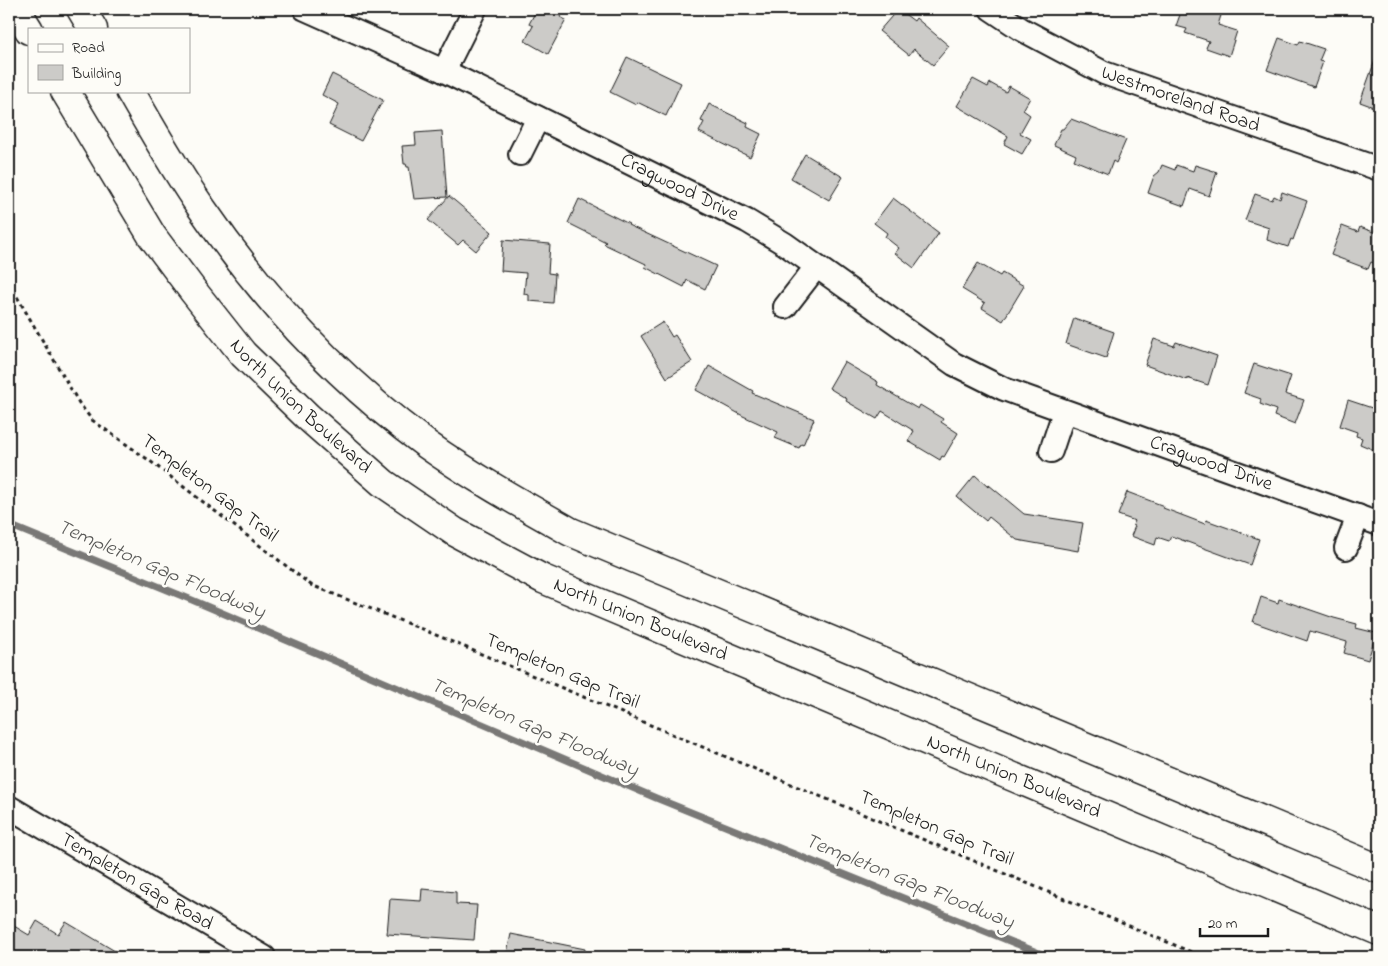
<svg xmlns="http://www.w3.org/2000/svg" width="1388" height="966" font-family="'Indie Flower',sans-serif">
<rect width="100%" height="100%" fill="#fdfcf7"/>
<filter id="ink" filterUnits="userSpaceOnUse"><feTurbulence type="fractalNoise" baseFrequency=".02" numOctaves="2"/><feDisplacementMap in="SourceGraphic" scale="10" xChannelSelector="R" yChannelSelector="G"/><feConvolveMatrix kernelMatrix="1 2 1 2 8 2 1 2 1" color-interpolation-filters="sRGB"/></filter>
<g filter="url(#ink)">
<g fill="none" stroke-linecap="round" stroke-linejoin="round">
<path stroke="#797876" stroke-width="7" d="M 9,525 L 192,600 L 656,798 L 1049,957"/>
</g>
<path fill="#cccbc8" stroke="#1c1c1c" d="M 537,9 L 565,9 L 560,17 L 566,20 L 548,54 L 525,41 L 533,26 L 529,24 Z
M 898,9 L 914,21 L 916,18 L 949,46 L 933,65 L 914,49 L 909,55 L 879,31 Z
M 1182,9 L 1223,9 L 1218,25 L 1237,31 L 1229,56 L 1206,48 L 1209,41 L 1185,33 L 1187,29 L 1176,26 Z
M 1279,38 L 1298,45 L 1300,41 L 1324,49 L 1319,61 L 1323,62 L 1314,87 L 1267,70 Z
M 1377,55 L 1379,55 L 1379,109 L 1360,102 Z
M 627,57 L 681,83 L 666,116 L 637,102 L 636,105 L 610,92 Z
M 332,74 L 383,100 L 361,141 L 329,125 L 339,104 L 322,95 Z
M 973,79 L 988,87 L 990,83 L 1006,92 L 1009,86 L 1030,98 L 1023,110 L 1030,115 L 1020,133 L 1031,139 L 1022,154 L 1004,144 L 1008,136 L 957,106 Z
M 709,104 L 748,123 L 747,127 L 761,134 L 750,157 L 699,132 L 704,122 L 701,121 Z
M 1071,119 L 1126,140 L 1116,163 L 1113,161 L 1108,174 L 1074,160 L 1076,155 L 1054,145 L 1061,129 L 1063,129 Z
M 442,131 L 447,197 L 414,199 L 409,167 L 407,167 L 406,164 L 404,164 L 402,146 L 416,145 L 415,133 Z
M 805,154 L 843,177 L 829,200 L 791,178 Z
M 1162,165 L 1175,170 L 1176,165 L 1193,171 L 1195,165 L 1217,172 L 1209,196 L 1190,189 L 1184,206 L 1148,193 L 1154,176 L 1159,172 Z
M 1282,192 L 1307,201 L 1293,240 L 1291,239 L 1288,247 L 1267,240 L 1269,228 L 1245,220 L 1255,194 L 1272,200 L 1274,196 L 1280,199 Z
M 449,196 L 492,232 L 476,251 L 463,240 L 458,245 L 428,220 Z
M 893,198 L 939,233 L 914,268 L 895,253 L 899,248 L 885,237 L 887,233 L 874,223 Z
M 579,199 L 629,224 L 628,225 L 716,266 L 705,289 L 687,280 L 684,287 L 645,267 L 646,264 L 604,244 L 606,242 L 568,223 Z
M 1342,226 L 1358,232 L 1360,227 L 1379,234 L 1379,265 L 1371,262 L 1368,269 L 1331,255 Z
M 503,240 L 550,244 L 548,273 L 555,274 L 553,303 L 529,301 L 529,295 L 524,294 L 526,273 L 501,271 Z
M 978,263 L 1000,276 L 1002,273 L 1024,286 L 1003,321 L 982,308 L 985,303 L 962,289 Z
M 1074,318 L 1114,332 L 1106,358 L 1066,344 Z
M 663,322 L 672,337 L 675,335 L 692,362 L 667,378 L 641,336 Z
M 1154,339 L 1174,346 L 1176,342 L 1217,356 L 1208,385 L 1187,378 L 1187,380 L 1145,365 Z
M 844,362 L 878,382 L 877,385 L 918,409 L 920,405 L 943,419 L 941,422 L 958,433 L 944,457 L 942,456 L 940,460 L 908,441 L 914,431 L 882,411 L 877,419 L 846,401 L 847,399 L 829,388 Z
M 1254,364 L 1291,376 L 1285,394 L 1304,400 L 1295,424 L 1274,416 L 1276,410 L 1260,404 L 1261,399 L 1244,393 Z
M 709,366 L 753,391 L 752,393 L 814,419 L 803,445 L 801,444 L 799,448 L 775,438 L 778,432 L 743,416 L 696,390 Z
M 1376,396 L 1379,397 L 1379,452 L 1360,444 L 1362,438 L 1356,436 L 1357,432 L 1340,426 L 1348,400 L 1372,408 Z
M 975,475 L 988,487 L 989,485 L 1024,514 L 1083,523 L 1078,551 L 1017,540 L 989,517 L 986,521 L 957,497 Z
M 1127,492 L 1164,506 L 1163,508 L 1205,524 L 1206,520 L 1259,539 L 1250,565 L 1171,536 L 1169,541 L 1157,537 L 1155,545 L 1131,536 L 1135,526 L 1133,525 L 1135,521 L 1118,515 Z
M 1261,597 L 1278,603 L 1279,599 L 1334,618 L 1357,624 L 1356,628 L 1376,633 L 1368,660 L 1344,653 L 1347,642 L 1310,631 L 1307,641 L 1253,622 Z
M 422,889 L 456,892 L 456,904 L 477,905 L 474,940 L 387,934 L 390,899 L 421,901 Z
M 37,921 L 58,934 L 66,922 L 125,957 L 9,957 L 9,923 L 29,935 Z
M 511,934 L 585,949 L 584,957 L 506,957 Z"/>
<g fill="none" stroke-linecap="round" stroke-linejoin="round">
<g stroke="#1c1c1c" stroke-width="26">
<g id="street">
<path id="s1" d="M 305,9 L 444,71 L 747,221 L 785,244 L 954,364 L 1004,389 L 1379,524"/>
<path id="s2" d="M 991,9 L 1021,29 L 1104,73 L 1379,169"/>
<path d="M 444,71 L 475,9"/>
<path d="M 520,154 L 538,118"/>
<path d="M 785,307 L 816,267"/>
<path d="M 1051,451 L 1064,412"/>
<path d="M 1346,548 L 1358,516"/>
<path id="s3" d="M 9,807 L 264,957"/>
</g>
</g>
<g stroke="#1c1c1c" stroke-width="31">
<g id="primary">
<path d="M 16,9 L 29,30"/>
<path d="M 81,9 L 93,29"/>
<path id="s4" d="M 65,91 L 152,236 L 194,292 L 243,354 L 308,417 L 383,483 L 455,532 L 543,579 L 1379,931"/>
<path d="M 130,91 C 153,131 176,172 203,210 C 264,299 339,380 426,444 C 471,476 523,505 571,532 L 1379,869"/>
</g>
</g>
<path stroke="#1c1c1c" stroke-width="3" stroke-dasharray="4 4" stroke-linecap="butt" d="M 9,283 L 79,403 L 92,420 L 150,461 L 311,585 L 424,630 L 1203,957"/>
<use href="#street" stroke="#fdfcf7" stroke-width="22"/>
<use href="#primary" stroke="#fdfcf7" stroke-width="28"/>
</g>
</g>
<g text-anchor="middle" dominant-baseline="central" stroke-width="5" stroke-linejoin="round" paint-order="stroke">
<g font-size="20" fill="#1c1c1c" stroke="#fdfcf7">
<text stroke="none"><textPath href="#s2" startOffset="211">Westmoreland Road</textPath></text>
<text stroke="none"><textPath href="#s1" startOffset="415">Cragwood Drive</textPath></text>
<text stroke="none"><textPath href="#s4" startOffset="396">North Union Boulevard</textPath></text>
<text stroke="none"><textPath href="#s1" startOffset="1018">Cragwood Drive</textPath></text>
<text transform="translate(209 489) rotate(37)">Templeton Gap Trail</text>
<text stroke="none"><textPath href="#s4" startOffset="801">North Union Boulevard</textPath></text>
<text transform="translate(562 672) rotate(23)">Templeton Gap Trail</text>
<text stroke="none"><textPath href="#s4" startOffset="1206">North Union Boulevard</textPath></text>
<text transform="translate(936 829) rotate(23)">Templeton Gap Trail</text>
<text stroke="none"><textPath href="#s3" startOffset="148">Templeton Gap Road</textPath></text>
</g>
<g font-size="21" font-style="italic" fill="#5a5a58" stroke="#fdfcf7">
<text transform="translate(161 570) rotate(23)">Templeton Gap Floodway</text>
<text transform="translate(534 728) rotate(23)">Templeton Gap Floodway</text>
<text transform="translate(909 882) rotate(22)">Templeton Gap Floodway</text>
</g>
</g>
<rect width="1388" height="966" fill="none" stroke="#fdfcf7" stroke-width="30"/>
<rect x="15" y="15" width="1358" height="936" fill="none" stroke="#1c1c1c" stroke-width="2" filter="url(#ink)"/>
<rect x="28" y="28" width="162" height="65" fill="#fdfcf7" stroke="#a3a29f"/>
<rect x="38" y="44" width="25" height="8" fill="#fdfcf7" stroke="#a3a29f"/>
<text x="72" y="52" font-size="15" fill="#1c1c1c">Road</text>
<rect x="38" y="65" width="25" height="15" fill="#cccbc8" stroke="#a3a29f"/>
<text x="72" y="78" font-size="15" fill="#1c1c1c">Building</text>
<path d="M1200 928v8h68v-8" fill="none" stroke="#1c1c1c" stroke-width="2.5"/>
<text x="1208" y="928" font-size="15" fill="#1c1c1c" stroke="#fdfcf7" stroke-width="4" paint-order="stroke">20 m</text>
</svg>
